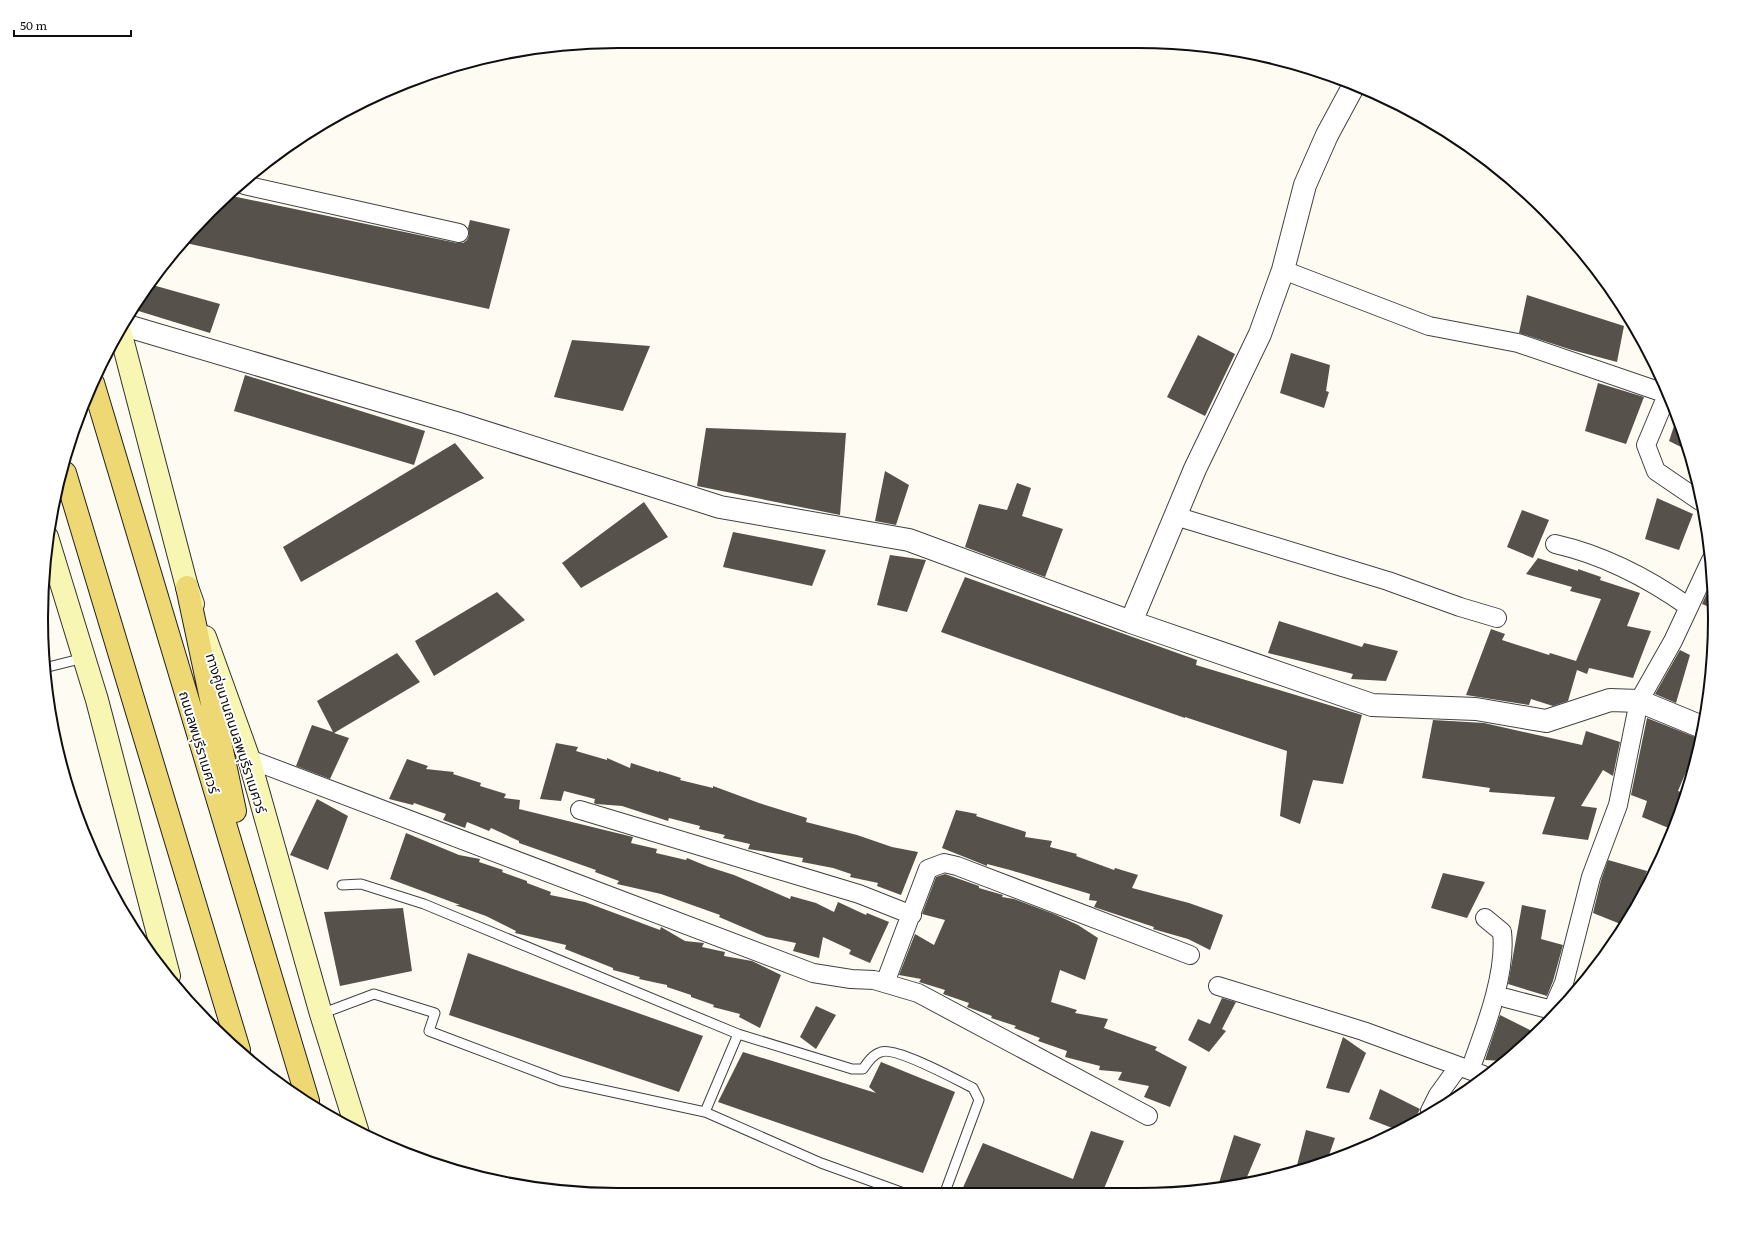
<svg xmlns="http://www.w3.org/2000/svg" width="1756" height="1236" font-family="Literata,'Noto Sans Thai',serif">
<rect width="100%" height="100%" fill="#fefcf2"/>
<path fill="#57514c" d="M 232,196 L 457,243 L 463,243 L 467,240 L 469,235 L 468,228 L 470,220 L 510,229 L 489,309 L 181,242 Z
M 149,284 L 220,304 L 210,333 L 132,309 Z
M 1527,295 L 1624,326 L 1617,362 L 1572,350 L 1519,333 Z
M 1198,335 L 1235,354 L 1205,416 L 1167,397 Z
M 572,340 L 650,346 L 623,411 L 554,397 Z
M 1291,353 L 1330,365 L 1326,391 L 1329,392 L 1324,408 L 1280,393 Z
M 245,375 L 425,431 L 414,465 L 234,411 Z
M 1598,383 L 1644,397 L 1626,444 L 1585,431 Z
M 1677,417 L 1685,436 L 1681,447 L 1669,441 Z
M 706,428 L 846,433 L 840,515 L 697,486 Z
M 455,443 L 484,478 L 301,582 L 283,547 Z
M 885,471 L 909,485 L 896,525 L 875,521 Z
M 1017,483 L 1031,488 L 1022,516 L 1063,529 L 1045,577 L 965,547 L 979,504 L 1007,510 Z
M 1657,498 L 1693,514 L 1679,550 L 1645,539 Z
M 644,502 L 668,537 L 581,588 L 562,563 Z
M 1522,510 L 1549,520 L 1533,558 L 1507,547 Z
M 733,532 L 826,550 L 812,586 L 723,567 Z
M 890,555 L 926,560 L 907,612 L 877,605 Z
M 1538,558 L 1578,571 L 1578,569 L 1601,577 L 1600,580 L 1640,593 L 1627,626 L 1651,631 L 1633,678 L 1589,668 L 1587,674 L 1577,670 L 1568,701 L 1553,706 L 1531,699 L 1529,705 L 1466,695 L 1491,629 L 1505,634 L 1502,640 L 1549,655 L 1550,653 L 1576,661 L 1601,599 L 1570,591 L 1572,587 L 1526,574 Z
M 965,577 L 1197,660 L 1196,665 L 1362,715 L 1343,784 L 1313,780 L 1300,824 L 1280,816 L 1287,751 L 1185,717 L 1185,718 L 941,632 Z
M 1711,584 L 1712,608 L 1702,604 Z
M 497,592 L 525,620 L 434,676 L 415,641 Z
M 1279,621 L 1362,647 L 1364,643 L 1398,651 L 1386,681 L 1351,679 L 1353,674 L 1268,653 Z
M 1680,650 L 1690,655 L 1676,703 L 1655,694 Z
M 397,653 L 420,682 L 334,733 L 349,738 L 330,779 L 296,766 L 312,725 L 333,732 L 317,701 Z
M 1647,718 L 1700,739 L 1678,791 L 1684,793 L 1671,829 L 1642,817 L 1647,801 L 1631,795 Z
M 1433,720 L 1484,723 L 1582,745 L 1586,731 L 1620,742 L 1613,776 L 1603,770 L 1581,806 L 1597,808 L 1588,840 L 1542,834 L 1555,797 L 1489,792 L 1490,788 L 1422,778 Z
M 556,743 L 578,747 L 576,751 L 607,760 L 607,758 L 630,768 L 631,763 L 659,772 L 659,771 L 681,778 L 680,780 L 713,788 L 713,786 L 759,803 L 807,818 L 806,822 L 857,835 L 892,847 L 918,852 L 901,895 L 877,886 L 878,883 L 850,877 L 851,874 L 833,868 L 802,862 L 803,858 L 748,849 L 750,844 L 723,838 L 725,835 L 699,829 L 700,826 L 669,818 L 668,821 L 622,806 L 596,804 L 594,803 L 595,799 L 564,791 L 561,801 L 540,799 Z
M 407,759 L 428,766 L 426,769 L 454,772 L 453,774 L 481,783 L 480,786 L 506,794 L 504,798 L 520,800 L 519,809 L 633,837 L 631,843 L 657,849 L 656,853 L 686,860 L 687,858 L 709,867 L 734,875 L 790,899 L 791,896 L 816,903 L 834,912 L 838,902 L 866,915 L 867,913 L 889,922 L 870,963 L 849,954 L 851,950 L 823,937 L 819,958 L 793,951 L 796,943 L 766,937 L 719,917 L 720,915 L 661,894 L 617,884 L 619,881 L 595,872 L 596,870 L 519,843 L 519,841 L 491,828 L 489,831 L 467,822 L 465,828 L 443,820 L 446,814 L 414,803 L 413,805 L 389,799 Z
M 317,799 L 348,816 L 328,870 L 290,855 Z
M 956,810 L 977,814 L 976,816 L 1026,832 L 1025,837 L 1052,841 L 1050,847 L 1077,854 L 1076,856 L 1114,870 L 1115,868 L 1138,875 L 1132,888 L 1189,903 L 1223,915 L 1210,950 L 1188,939 L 1153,929 L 1154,927 L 1094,907 L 1097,901 L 1089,900 L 1090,894 L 1010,870 L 987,864 L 987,866 L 942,848 Z
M 406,833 L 459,855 L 480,859 L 479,862 L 503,870 L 502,872 L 527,881 L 527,883 L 551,892 L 550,895 L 585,902 L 660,930 L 661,927 L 685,941 L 704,943 L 702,947 L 725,952 L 724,956 L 752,961 L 781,975 L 760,1028 L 739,1017 L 740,1014 L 713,1007 L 714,1005 L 691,997 L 691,995 L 667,987 L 667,985 L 639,979 L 640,977 L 613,970 L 613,968 L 565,949 L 566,945 L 515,933 L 516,931 L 486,916 L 455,905 L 460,905 L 390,879 Z
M 1608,860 L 1647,871 L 1636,901 L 1632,900 L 1629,915 L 1623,925 L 1593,913 L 1601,880 Z
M 1443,873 L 1485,882 L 1467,918 L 1431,908 Z
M 945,874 L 979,886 L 979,888 L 1003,895 L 1002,897 L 1014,899 L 1054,914 L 1078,925 L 1098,938 L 1085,980 L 1060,970 L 1051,1002 L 1077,1010 L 1075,1013 L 1108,1019 L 1104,1028 L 1157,1047 L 1155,1050 L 1187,1067 L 1170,1107 L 1144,1097 L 1149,1086 L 1118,1080 L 1122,1072 L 1099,1070 L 1100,1066 L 1065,1057 L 1067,1051 L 1038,1041 L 1040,1038 L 1014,1028 L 1016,1026 L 991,1018 L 992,1016 L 967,1007 L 969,1003 L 943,994 L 945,990 L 919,982 L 921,979 L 899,975 L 915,934 L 934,945 L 945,920 L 922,914 L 936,877 Z
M 1522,905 L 1546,910 L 1541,939 L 1563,945 L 1553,981 L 1547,996 L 1508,984 Z
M 403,908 L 412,971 L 340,986 L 324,912 Z
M 468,953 L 703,1036 L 679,1092 L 449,1015 Z
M 1222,998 L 1236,1002 L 1222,1029 L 1226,1031 L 1209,1052 L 1188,1040 L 1198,1019 L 1210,1024 Z
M 816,1006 L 836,1015 L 816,1049 L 800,1037 Z
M 1500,1015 L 1536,1033 L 1519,1052 L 1505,1061 L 1485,1060 Z
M 1343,1037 L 1366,1053 L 1349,1093 L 1326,1088 Z
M 743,1052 L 876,1093 L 869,1087 L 881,1062 L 955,1092 L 923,1173 L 718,1102 Z
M 1380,1089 L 1420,1109 L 1414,1121 L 1400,1131 L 1369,1119 Z
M 1306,1130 L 1335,1138 L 1327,1161 L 1295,1173 Z
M 1091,1131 L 1124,1141 L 1103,1191 L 961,1192 L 983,1143 L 1073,1179 Z
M 1234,1135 L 1261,1144 L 1244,1184 L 1217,1189 Z"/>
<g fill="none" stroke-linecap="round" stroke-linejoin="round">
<g stroke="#424242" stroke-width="11">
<path id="service" d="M 44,668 L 84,658
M 342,885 L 361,884 L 424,904 L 738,1034 L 705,1112
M 321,1014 L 374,994 L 435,1013 L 429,1031 L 561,1081 L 705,1112 L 821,1163 L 901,1192
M 738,1034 L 852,1069 L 863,1069 C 867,1063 873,1054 881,1052 C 895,1046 957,1080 973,1088 L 979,1100 L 945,1192"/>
</g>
<g stroke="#424242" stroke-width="20">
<path id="minor" d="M 244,185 L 459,233
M 1283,270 L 1429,326 L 1518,343 L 1667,394
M 1667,395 L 1646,445 L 1656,471 L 1700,501
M 1175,516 L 1388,581 L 1460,607 L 1497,618
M 1555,544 C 1604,555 1648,578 1689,607
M 249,759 L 813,973 L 851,979 L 874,980 L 918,993 L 1148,1116
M 580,810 L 859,894 L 912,915
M 885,983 L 928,869 L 944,863 L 957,866 L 1190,955
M 1218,986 L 1363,1031 L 1483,1075
M 1506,998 L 1552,1010 L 1564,983 L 1591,877 L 1618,805 L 1639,701 L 1673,641 L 1711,560
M 1470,1070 C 1484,1031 1507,974 1502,932 L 1485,918
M 1430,1111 L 1438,1095 L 1459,1066"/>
</g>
<g stroke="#424242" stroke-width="24">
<path id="tertiary" d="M 124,325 L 456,423 L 720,507 L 909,540 L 1131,622 L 1372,705 L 1476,709 L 1546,721 L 1610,700 L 1639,701 L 1702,727
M 1131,622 L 1195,469 L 1260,334 L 1283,270 L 1305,185 L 1327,135 L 1354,85"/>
</g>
<g stroke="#313131" stroke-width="24">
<path id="secondary" d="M 120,331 L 187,587 L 193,604
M 47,537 L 97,700 L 169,976
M 205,637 L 249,759 L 321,1014 L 358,1133"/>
</g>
<g stroke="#202020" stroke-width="24">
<path id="primary" d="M 93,383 L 308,1101
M 65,473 L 239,1050
M 187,587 L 235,811"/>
</g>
<use href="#service" stroke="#fff" stroke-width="9"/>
<use href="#minor" stroke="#fff" stroke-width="18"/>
<use href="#tertiary" stroke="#fff" stroke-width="22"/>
<use href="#secondary" stroke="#f8f6b3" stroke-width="22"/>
<use href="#primary" stroke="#edd873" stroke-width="22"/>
</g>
<g text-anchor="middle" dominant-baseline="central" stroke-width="4" stroke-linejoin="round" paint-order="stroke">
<g font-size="14" fill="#0f0f0f" stroke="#fff">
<text transform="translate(237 733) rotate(72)">ทางคู่ขนานถนนลพบุรีราเมศวร์</text>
<text transform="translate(200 742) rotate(73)">ถนนลพบุรีราเมศวร์</text>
</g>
</g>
<path d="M0 0H1756V1236H0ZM618 48H1138A570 570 0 0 1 1708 618V618A570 570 0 0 1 1138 1188H618A570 570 0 0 1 48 618V618A570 570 0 0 1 618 48Z" fill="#fff" fill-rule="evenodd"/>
<path fill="none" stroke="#0f0f0f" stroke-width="2" d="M618 48H1138A570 570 0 0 1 1708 618V618A570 570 0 0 1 1138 1188H618A570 570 0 0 1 48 618V618A570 570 0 0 1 618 48Z"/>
<path d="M14 30v6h117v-6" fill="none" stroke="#0f0f0f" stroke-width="2"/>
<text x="20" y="30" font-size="12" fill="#0f0f0f" stroke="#ffffff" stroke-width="3" paint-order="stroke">50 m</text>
</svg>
